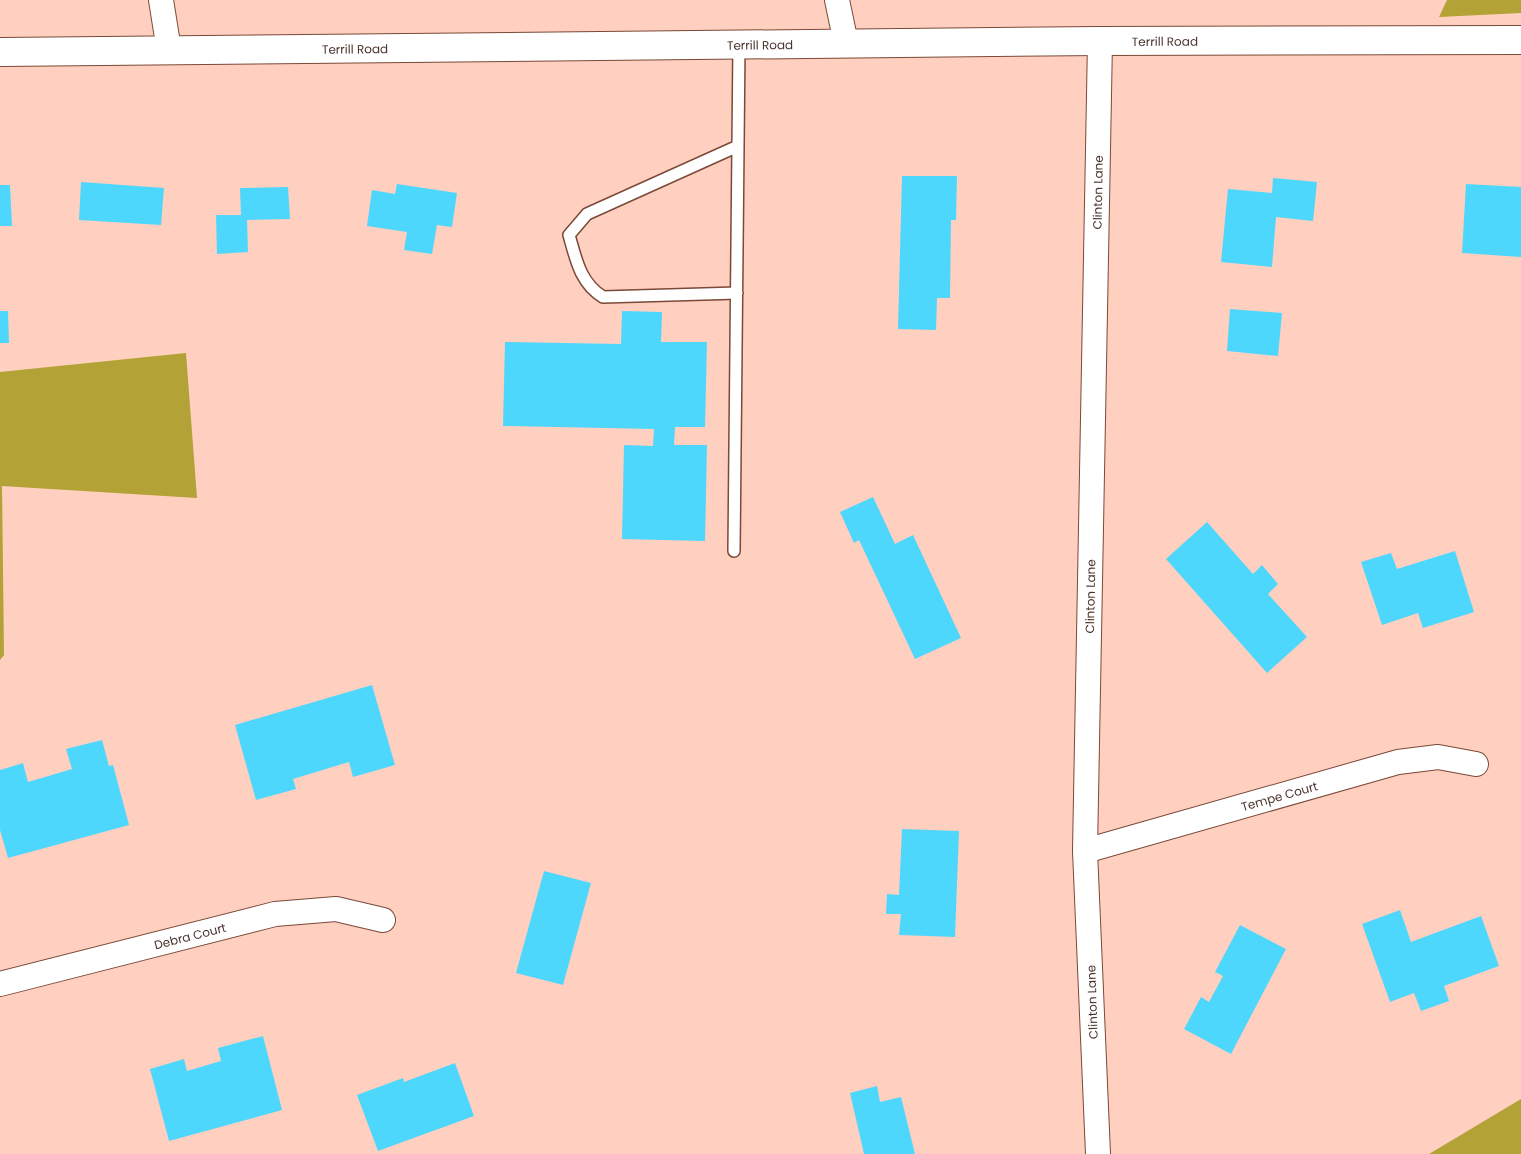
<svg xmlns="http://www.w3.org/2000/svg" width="1521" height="1154" font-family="Poppins,sans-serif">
<rect width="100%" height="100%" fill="#ffcfbf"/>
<path fill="#b3a235" d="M 1447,0 L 1521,0 L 1521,13 L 1439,17 Z
M 186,353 L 197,498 L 2,486 L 4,655 L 0,660 L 0,372 Z
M 1521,1099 L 1521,1154 L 1429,1154 Z"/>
<path fill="#4ed7fd" d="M 902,176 L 957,176 L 956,220 L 951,220 L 950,298 L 937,298 L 936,330 L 898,329 Z
M 1273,178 L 1317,182 L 1313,221 L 1276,217 L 1272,267 L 1221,262 L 1228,189 L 1272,193 Z
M 81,182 L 164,188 L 161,225 L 79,220 Z
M 397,184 L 457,193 L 452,227 L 437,225 L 432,254 L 404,250 L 407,232 L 367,226 L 372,190 L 395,194 Z
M 1466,184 L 1521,187 L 1521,257 L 1462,253 Z
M 0,185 L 10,185 L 12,226 L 0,226 Z
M 288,187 L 290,219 L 247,220 L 248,252 L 217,254 L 216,215 L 241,215 L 240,188 Z
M 1230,309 L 1282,313 L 1278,356 L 1227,351 Z
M 0,311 L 8,311 L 9,343 L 0,343 Z
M 622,311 L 662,312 L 661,342 L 707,342 L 705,427 L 675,427 L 674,445 L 707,445 L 705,541 L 622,539 L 624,445 L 653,446 L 654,429 L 503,426 L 505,342 L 621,344 Z
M 873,497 L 895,544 L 913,535 L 961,638 L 915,659 L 859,540 L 854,543 L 840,512 Z
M 1207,522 L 1253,574 L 1262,565 L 1278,584 L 1268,594 L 1307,637 L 1267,673 L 1166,559 Z
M 1455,551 L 1474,612 L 1423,628 L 1418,613 L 1382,625 L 1361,562 L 1391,553 L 1397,569 Z
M 372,685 L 395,765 L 353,777 L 349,762 L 293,779 L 296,789 L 256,800 L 235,725 Z
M 102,740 L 109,766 L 113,765 L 129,825 L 8,858 L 0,830 L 0,770 L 23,763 L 28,782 L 72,769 L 66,749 Z
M 902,829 L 959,831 L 955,937 L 899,935 L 901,914 L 886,914 L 887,894 L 899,895 Z
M 544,871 L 591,883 L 563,985 L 516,973 Z
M 1400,910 L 1411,942 L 1481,916 L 1499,966 L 1444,986 L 1449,1001 L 1421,1011 L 1414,993 L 1390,1002 L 1362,924 Z
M 1240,925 L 1286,949 L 1231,1054 L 1184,1029 L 1201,997 L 1209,1002 L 1223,976 L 1215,972 Z
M 263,1036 L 282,1110 L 169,1141 L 150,1069 L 184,1059 L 187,1071 L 221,1061 L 218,1048 Z
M 455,1063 L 474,1116 L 378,1151 L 357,1095 L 403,1078 L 404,1082 Z
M 877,1086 L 880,1102 L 901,1097 L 915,1154 L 864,1154 L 850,1093 Z"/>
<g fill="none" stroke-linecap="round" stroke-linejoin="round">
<g stroke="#7a4937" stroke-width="14">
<path id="service" d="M 737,293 L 603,297 C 580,283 576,259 569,235 L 587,214 L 738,146
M 734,551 L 739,44"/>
</g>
<g stroke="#7a4937" stroke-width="26">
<g id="minor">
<path d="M 161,0 L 169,50"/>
<path d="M 837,0 L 846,43"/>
<path id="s1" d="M 1085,851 L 1398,762 L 1438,757 L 1476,764"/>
<path id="s2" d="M 0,984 L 275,914 L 336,909 L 383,920"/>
<path id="s3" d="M 1098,1154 L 1085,851 L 1100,41"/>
</g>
</g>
<g stroke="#7a4937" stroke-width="30">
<g id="tertiary">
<path id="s4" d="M 0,52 L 1100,41 L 1521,40"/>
</g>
</g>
<use href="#service" stroke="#fff" stroke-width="11"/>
<use href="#minor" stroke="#fff" stroke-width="24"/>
<use href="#tertiary" stroke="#fff" stroke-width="28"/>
</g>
<g text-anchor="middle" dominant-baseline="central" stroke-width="4" stroke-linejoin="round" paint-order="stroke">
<g font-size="12" fill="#4a332b" stroke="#fdfdfd">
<text stroke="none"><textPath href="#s4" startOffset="1165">Terrill Road</textPath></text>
<text stroke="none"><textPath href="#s4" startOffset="760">Terrill Road</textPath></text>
<text stroke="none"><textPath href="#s4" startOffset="355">Terrill Road</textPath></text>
<text stroke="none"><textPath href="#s3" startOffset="962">Clinton Lane</textPath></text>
<text stroke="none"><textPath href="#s3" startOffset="558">Clinton Lane</textPath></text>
<text stroke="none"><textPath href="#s1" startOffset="202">Tempe Court</textPath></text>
<text stroke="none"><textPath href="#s2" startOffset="196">Debra Court</textPath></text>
<text transform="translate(1092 1002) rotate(-92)">Clinton Lane</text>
</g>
</g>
</svg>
